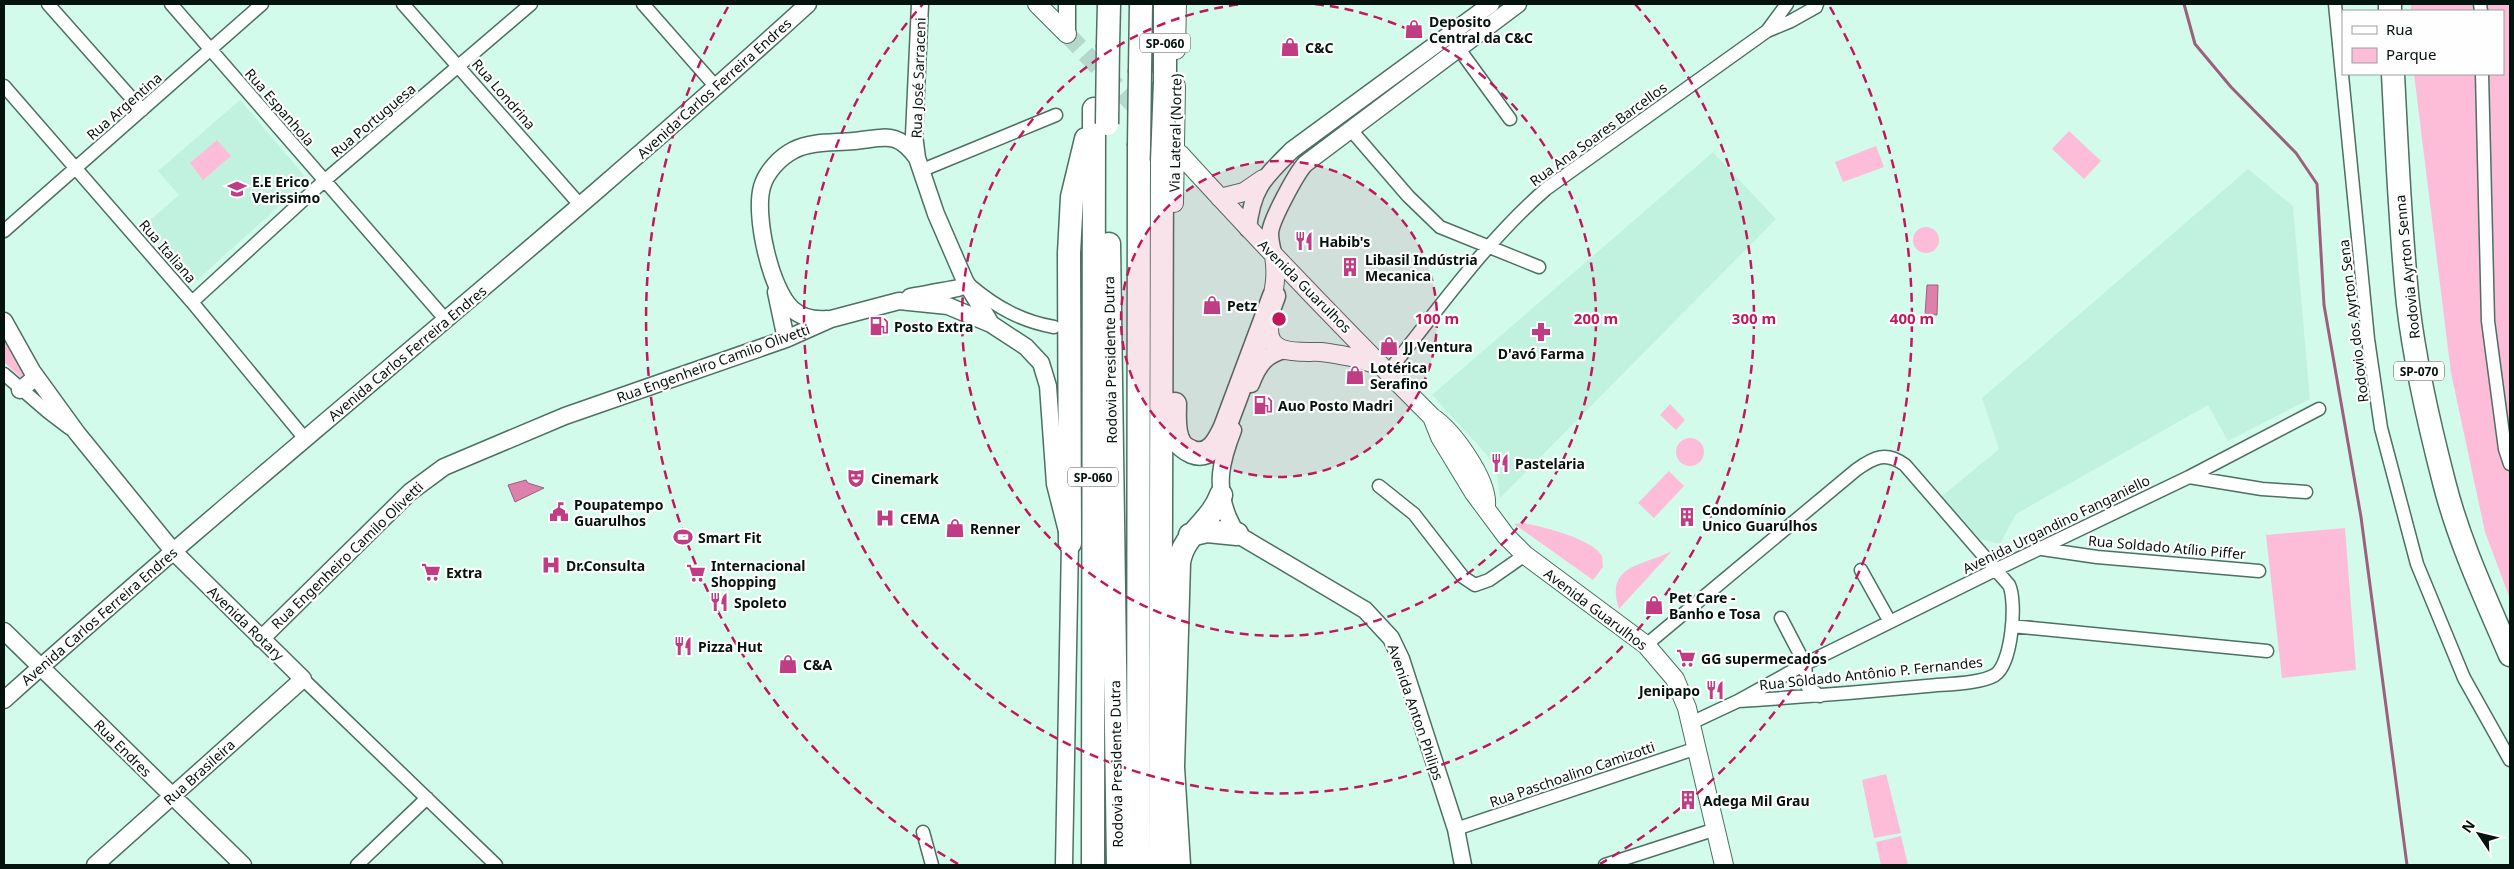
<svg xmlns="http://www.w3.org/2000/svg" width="2514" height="869" font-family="'Noto Sans',sans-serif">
<rect width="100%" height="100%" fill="#d3fbec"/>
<path fill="#c1f2e0" d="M 240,100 L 308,180 L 194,283 L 142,227 L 179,195 L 158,171 Z
M 1713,152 L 1776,219 L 1500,498 L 1496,469 L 1486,454 L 1432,395 Z
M 2248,169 L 2293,206 L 2310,399 L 2228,441 L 2208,405 L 2016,514 L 2000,544 L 1980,539 L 1941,497 L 1999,449 L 1982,398 Z"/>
<path fill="#fdbcd8" d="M 2411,4 L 2510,4 L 2510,599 L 2485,532 L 2451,373 L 2414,74 L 2503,74 L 2503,11 L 2411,11 Z
M 2069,131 L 2101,161 L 2084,179 L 2052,149 Z
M 217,140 L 231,156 L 203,180 L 190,163 Z
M 1876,146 L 1884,167 L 1843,182 L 1835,162 Z
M1913 240a13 13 0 1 1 26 0a13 13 0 1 1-26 0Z
M 4,336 L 32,388 L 4,362 Z
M 1670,404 L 1685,420 L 1676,430 L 1660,415 Z
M1676 452a14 14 0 1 1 28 0a14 14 0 1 1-28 0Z
M 1669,471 L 1684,486 L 1654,518 L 1638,503 Z
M 1523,523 C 1542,526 1593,539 1602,556 L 1603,567 L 1593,580 L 1514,524 Z
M 2345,528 L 2356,670 L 2282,678 L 2266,535 Z
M 1672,551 L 1619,609 C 1604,564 1644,566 1672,551 Z
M 1886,774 L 1901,833 L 1874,838 L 1862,780 Z
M 1901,836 L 1908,865 L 1881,865 L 1876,842 Z"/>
<path fill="#dc81ab" stroke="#9c607c" d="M 1927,285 L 1938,285 L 1937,315 L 1925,315 Z
M 526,480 L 528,483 L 544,488 L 515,502 L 508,485 Z"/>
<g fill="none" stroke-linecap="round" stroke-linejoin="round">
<path stroke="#9c607c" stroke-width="3" d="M 2184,4 L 2195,44 L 2231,87 L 2296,153 L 2317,184 L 2324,305 L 2361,517 L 2407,865"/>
<path stroke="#b4d8cb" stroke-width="18" stroke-dasharray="18 9" stroke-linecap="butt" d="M 1067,34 L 1168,141"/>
<g stroke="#4c7063" stroke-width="15">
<path id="minor" d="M 48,4 L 142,110
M 171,4 L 446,320
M 403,4 L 581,206
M 643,4 L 716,87
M 2335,4 L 2368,339 L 2381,428 L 2417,564 L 2464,678 L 2510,760
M 2480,4 L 2481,11
M 1767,31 L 1787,4
M 1459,49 L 1510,119
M 2482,74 L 2488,321 L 2505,449 L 2510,464
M 4,86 L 192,302 L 306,440
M 1351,130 L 1408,196 L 1440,227 L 1539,267
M 920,171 L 1056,115
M 4,231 L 262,4
M 971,286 C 996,307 1021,321 1054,327
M 192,302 L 324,181 L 531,4
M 1388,372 C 1438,310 1486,241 1546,189 L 1767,31 L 1791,21 L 1816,7 L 1817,4
M 4,374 L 48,412 L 69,428
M 2189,477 L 2262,489 L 2306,492
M 1379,486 L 1414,514 L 1463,577 L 1475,585 L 1489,580 L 1525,555
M 2042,549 L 2097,557 L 2259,571
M 1861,570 L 1890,622
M 1781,618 L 1805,664 L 1807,686 L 1820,696
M 2012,626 L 2267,651
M 1646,645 L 1856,470 C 1874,457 1886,451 1905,465 L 2009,585 C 2017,601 2012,664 1995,675 C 1980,684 1945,684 1927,686 C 1864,692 1801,697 1738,701
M 303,679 L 496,865
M 1691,723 L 1738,701 L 1805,664 L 1995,570 L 2189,477 L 2319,409
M 1456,829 L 1697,748
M 923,832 L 932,865
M 357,865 L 427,798
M 1605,865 L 1716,829"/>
</g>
<g stroke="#4c7063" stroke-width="19">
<path id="tertiary" d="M 920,4 L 914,135 L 917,158 L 936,214 L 965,281 L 991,324
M 1067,34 L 1067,4
M 1248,229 C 1252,188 1264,178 1292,150 L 1491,4
M 1274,256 C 1272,249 1270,241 1270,233 C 1271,220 1296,174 1305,164 L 1518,4
M 776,292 L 786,339
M 910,297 C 919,295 958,289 961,287 C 965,285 964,284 965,281
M 827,319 C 814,320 802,318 792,309 C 770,289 754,214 762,187 C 766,172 780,157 794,150 C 811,141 834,143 854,141 C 885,138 897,130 917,158
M 4,321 L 32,371 L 77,433 L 173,551 L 303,679 L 95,865
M 1251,384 C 1258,366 1266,353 1286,350
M 20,390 L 36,377
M 1233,430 C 1221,461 1215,485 1228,517 C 1231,523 1234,532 1240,536 L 1365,610 L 1391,638 L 1401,659 L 1456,829 L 1463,865
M 4,631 L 243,865
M 261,639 L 410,492 L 444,467 L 565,416 L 786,339 L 831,319 L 899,301 L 948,306 L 991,324 L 1026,347 L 1041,363 L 1048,386 L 1055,484 L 1070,543 L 1064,865
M 4,700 C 268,463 546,243 808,4"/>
</g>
<g stroke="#4c7063" stroke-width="20">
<path id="secondary" d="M 1037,4 L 1067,34
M 1176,50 L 1177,4
M 1180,154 C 1262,244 1346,331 1432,417 C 1453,431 1488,480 1486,505
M 1220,198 L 1244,192 L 1263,179
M 1174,203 L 1176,86
M 1274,256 C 1279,284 1269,302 1269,328 C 1268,357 1302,351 1321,352 C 1330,353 1341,355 1351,357 C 1361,358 1370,363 1380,366
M 1432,417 L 1440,437 L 1474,493 L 1506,536 L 1525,555 L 1646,645 L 1675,679 L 1687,708 L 1724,865"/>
</g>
<g stroke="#4c7063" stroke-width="25">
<path id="motorway" d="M 2390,4 L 2390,11
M 1108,45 L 1109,4
M 1140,70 L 1141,4
M 2393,74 C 2397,151 2400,228 2408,304 C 2415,364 2429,424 2444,482 C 2459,542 2486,599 2510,655
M 1165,82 L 1165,4
M 1109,244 L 1118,865
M 1175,404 C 1175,416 1173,432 1180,443 C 1182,447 1188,450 1192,452 C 1210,459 1219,440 1225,427 L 1274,296
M 1190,535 L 1207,531 L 1237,534
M 1070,543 L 1069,253 L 1072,197 L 1086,139
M 1093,865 L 1094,109
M 1138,865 L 1139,146
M 1160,865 L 1162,161
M 1179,865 L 1173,767 L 1179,563 C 1183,534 1211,523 1221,495"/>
</g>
<use href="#minor" stroke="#fff" stroke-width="12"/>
<use href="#tertiary" stroke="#fff" stroke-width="16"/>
<use href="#secondary" stroke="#fff" stroke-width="18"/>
<use href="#motorway" stroke="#fff" stroke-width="22"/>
<g stroke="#4c7063" stroke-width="25" stroke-linecap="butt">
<path id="motorway-bridge" d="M 1107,124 L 1108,45
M 1139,146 L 1140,70
M 1162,161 L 1165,82"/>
</g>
<use href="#motorway-bridge" stroke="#fff" stroke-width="22"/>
</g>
<circle cx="1279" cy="319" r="158" fill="#c2185b" fill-opacity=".12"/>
<g fill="none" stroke="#c2185b" stroke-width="2.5" stroke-dasharray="9 6">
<circle cx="1279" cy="319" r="158"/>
<path d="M1315 4A317 317 0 1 1 1243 4"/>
<path d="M1635 4A475 475 0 1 1 923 4"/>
<path d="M958 864A633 633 0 0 1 728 7M1830 7A633 633 0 0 1 1600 864"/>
</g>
<defs>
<g id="shop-bare" transform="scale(1.5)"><path d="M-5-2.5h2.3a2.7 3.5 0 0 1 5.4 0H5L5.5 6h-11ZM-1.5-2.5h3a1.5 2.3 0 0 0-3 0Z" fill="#c03d83" stroke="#fefefe" stroke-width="2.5" paint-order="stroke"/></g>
<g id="school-bare" transform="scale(1.5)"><path d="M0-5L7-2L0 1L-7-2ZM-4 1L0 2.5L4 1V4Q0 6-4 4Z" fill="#c03d83" stroke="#fefefe" stroke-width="2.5" paint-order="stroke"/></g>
<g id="restaurant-bare" transform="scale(1.5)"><path d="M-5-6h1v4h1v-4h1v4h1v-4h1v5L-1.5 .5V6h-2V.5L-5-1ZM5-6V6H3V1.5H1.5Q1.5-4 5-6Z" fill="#c03d83" stroke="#fefefe" stroke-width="2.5" paint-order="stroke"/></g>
<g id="building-bare" transform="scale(1.5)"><path d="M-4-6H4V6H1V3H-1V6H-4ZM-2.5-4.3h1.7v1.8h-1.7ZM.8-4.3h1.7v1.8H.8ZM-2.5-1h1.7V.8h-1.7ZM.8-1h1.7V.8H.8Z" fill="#c03d83" stroke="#fefefe" stroke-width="2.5" paint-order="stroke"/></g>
<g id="fuel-bare" transform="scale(1.5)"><path d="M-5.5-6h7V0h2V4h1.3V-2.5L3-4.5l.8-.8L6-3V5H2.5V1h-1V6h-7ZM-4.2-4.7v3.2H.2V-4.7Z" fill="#c03d83" stroke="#fefefe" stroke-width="2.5" paint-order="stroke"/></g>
<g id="pharmacy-bare" transform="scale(1.5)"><path d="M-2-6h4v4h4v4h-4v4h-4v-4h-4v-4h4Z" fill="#c03d83" stroke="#fefefe" stroke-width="2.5" paint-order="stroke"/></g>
<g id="theatre-bare" transform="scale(1.5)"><path d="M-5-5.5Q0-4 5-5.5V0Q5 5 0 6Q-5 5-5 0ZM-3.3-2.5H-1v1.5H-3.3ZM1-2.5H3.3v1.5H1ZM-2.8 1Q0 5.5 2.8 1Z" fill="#c03d83" stroke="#fefefe" stroke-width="2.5" paint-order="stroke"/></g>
<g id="civic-bare" transform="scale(1.5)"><path d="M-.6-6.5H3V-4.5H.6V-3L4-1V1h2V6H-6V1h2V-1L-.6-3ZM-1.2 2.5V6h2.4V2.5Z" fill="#c03d83" stroke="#fefefe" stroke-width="2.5" paint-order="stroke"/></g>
<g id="hospital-bare" transform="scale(1.5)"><path d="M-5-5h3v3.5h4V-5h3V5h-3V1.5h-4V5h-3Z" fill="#c03d83" stroke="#fefefe" stroke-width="2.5" paint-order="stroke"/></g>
<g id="stadium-bare" transform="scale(1.5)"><path d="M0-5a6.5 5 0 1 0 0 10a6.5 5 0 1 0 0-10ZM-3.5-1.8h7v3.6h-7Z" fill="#c03d83" stroke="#fefefe" stroke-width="2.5" paint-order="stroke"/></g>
<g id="supermarket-bare" transform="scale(1.5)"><path d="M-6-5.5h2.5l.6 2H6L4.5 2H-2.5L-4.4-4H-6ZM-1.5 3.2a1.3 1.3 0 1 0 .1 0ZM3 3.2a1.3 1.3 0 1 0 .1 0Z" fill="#c03d83" stroke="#fefefe" stroke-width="2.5" paint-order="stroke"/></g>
</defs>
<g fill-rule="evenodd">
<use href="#shop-bare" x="1414" y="29"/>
<use href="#shop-bare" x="1290" y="47"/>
<use href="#school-bare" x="237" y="189"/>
<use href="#restaurant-bare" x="1304" y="241"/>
<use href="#building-bare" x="1350" y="267"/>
<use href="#shop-bare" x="1212" y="305"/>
<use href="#fuel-bare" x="879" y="326"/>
<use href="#pharmacy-bare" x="1541" y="332"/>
<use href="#shop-bare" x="1389" y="346"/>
<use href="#shop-bare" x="1355" y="375"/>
<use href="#fuel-bare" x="1263" y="405"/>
<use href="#restaurant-bare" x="1500" y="463"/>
<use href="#theatre-bare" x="856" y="478"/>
<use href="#civic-bare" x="559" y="512"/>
<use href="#building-bare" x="1687" y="517"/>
<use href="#hospital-bare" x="885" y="518"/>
<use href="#shop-bare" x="955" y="528"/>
<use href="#stadium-bare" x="683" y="537"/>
<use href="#hospital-bare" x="551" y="565"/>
<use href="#supermarket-bare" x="431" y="572"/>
<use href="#supermarket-bare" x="696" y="573"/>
<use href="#restaurant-bare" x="719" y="602"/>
<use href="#shop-bare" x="1654" y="605"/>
<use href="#restaurant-bare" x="683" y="646"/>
<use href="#supermarket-bare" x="1686" y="658"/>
<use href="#shop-bare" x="788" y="664"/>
<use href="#restaurant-bare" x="1715" y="690"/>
<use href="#building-bare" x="1688" y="800"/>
</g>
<g text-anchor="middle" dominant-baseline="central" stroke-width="4.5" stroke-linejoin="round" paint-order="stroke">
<g fill="#fefefe" stroke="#505a56" stroke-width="1">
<rect x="1140" y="33.5" width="50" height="19" rx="4"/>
<rect x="2394" y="361.5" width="50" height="19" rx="4"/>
<rect x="1068" y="467.5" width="50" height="19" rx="4"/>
</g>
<g font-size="12" font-weight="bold" fill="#05130e">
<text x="1165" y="43">SP-060</text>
<text x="2419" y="371">SP-070</text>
<text x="1093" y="477">SP-060</text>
</g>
<g font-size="14" font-weight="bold" fill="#05130e" stroke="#fefefe" text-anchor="start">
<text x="1429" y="21">Deposito<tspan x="1429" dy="16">Central da C&amp;C</tspan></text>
<text x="1305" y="47">C&amp;C</text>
<text x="252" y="181">E.E Erico<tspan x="252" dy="16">Verissimo</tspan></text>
<text x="1319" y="241">Habib's</text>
<text x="1365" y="259">Libasil Indústria<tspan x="1365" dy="16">Mecanica</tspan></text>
<text x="1227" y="305">Petz</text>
<text x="894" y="326">Posto Extra</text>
<text x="1404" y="346">JJ Ventura</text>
<text x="1541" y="353" text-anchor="middle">D'avó Farma</text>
<text x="1370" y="367">Lotérica<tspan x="1370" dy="16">Serafino</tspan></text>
<text x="1278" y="405">Auo Posto Madri</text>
<text x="1515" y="463">Pastelaria</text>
<text x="871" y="478">Cinemark</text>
<text x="574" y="504">Poupatempo<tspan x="574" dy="16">Guarulhos</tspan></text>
<text x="1702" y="509">Condomínio<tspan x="1702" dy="16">Unico Guarulhos</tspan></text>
<text x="900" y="518">CEMA</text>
<text x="970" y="528">Renner</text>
<text x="698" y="537">Smart Fit</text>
<text x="566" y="565">Dr.Consulta</text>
<text x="711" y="565">Internacional<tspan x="711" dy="16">Shopping</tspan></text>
<text x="446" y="572">Extra</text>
<text x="1669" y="597">Pet Care -<tspan x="1669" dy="16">Banho e Tosa</tspan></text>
<text x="734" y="602">Spoleto</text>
<text x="698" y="646">Pizza Hut</text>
<text x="1701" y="658">GG supermecados</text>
<text x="803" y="664">C&amp;A</text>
<text x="1700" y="690" text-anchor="end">Jenipapo</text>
<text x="1703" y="800">Adega Mil Grau</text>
</g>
<g font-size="14" fill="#05130e" stroke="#fefefe">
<text transform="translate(918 78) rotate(-88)">Rua José Sarraceni</text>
<text transform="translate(714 88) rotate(-42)">Avenida Carlos Ferreira Endres</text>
<text transform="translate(504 94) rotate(49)">Rua Londrina</text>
<text transform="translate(124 106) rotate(-41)">Rua Argentina</text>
<text transform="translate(280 107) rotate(49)">Rua Espanhola</text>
<text transform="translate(373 120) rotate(-40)">Rua Portuguesa</text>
<text transform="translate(1175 133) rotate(-89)">Via Lateral (Norte)</text>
<text transform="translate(1598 134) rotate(-36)">Rua Ana Soares Barcellos</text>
<text transform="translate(168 251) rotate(49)">Rua Italiana</text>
<text transform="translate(2407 267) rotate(-96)">Rodovia Ayrton Senna</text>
<text transform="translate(1305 286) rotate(45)">Avenida Guarulhos</text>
<text transform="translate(2353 321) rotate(-97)">Rodovio dos Ayrton Sena</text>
<text transform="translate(407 353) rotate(-40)">Avenida Carlos Ferreira Endres</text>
<text transform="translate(1110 360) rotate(-91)">Rodovia Presidente Dutra</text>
<text transform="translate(713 363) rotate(-20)">Rua Engenheiro Camilo Olivetti</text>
<text transform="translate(2056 524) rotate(-26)">Avenida Urgandino Fanganiello</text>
<text transform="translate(2167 547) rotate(5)">Rua Soldado Atílio Piffer</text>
<text transform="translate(347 555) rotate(-44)">Rua Engenheiro Camilo Olivetti</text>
<text transform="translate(1596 609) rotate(37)">Avenida Guarulhos</text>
<text transform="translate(99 616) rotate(-41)">Avenida Carlos Ferreira Endres</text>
<text transform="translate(246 623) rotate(44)">Avenida Rotary</text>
<text transform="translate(1871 673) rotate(-6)">Rua Soldado Antônio P. Fernandes</text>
<text transform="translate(1416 712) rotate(71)">Avenida Anton Philips</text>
<text transform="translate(123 748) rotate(45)">Rua Endres</text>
<text transform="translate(1116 764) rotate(-91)">Rodovia Presidente Dutra</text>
<text transform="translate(199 772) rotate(-42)">Rua Brasileira</text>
<text transform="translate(1572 774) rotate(-19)">Rua Paschoalino Camizotti</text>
</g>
</g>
<circle cx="1279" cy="319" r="8" fill="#c2185b" stroke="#fefefe" stroke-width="2.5"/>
<g font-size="15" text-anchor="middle" font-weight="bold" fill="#c2185b" stroke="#fefefe" stroke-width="4.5" stroke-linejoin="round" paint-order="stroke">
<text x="1437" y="324">100 m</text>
<text x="1596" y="324">200 m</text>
<text x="1754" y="324">300 m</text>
<text x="1912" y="324">400 m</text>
</g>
<rect width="2514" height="869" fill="none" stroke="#05130e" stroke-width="10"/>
<rect x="2342" y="10" width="162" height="65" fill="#fefefe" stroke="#9aa09e"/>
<rect x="2352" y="26" width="25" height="8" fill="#ffffff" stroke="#9aa09e"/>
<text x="2386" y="35" font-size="15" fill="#05130e">Rua</text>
<rect x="2352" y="48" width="25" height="15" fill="#fdbcd8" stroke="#9aa09e"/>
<text x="2386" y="60" font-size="15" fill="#05130e">Parque</text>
<g transform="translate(2479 834) rotate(305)" stroke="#fefefe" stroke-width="4" paint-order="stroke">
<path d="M0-4L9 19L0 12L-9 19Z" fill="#05130e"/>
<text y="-8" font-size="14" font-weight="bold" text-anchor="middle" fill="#05130e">N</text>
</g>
</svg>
